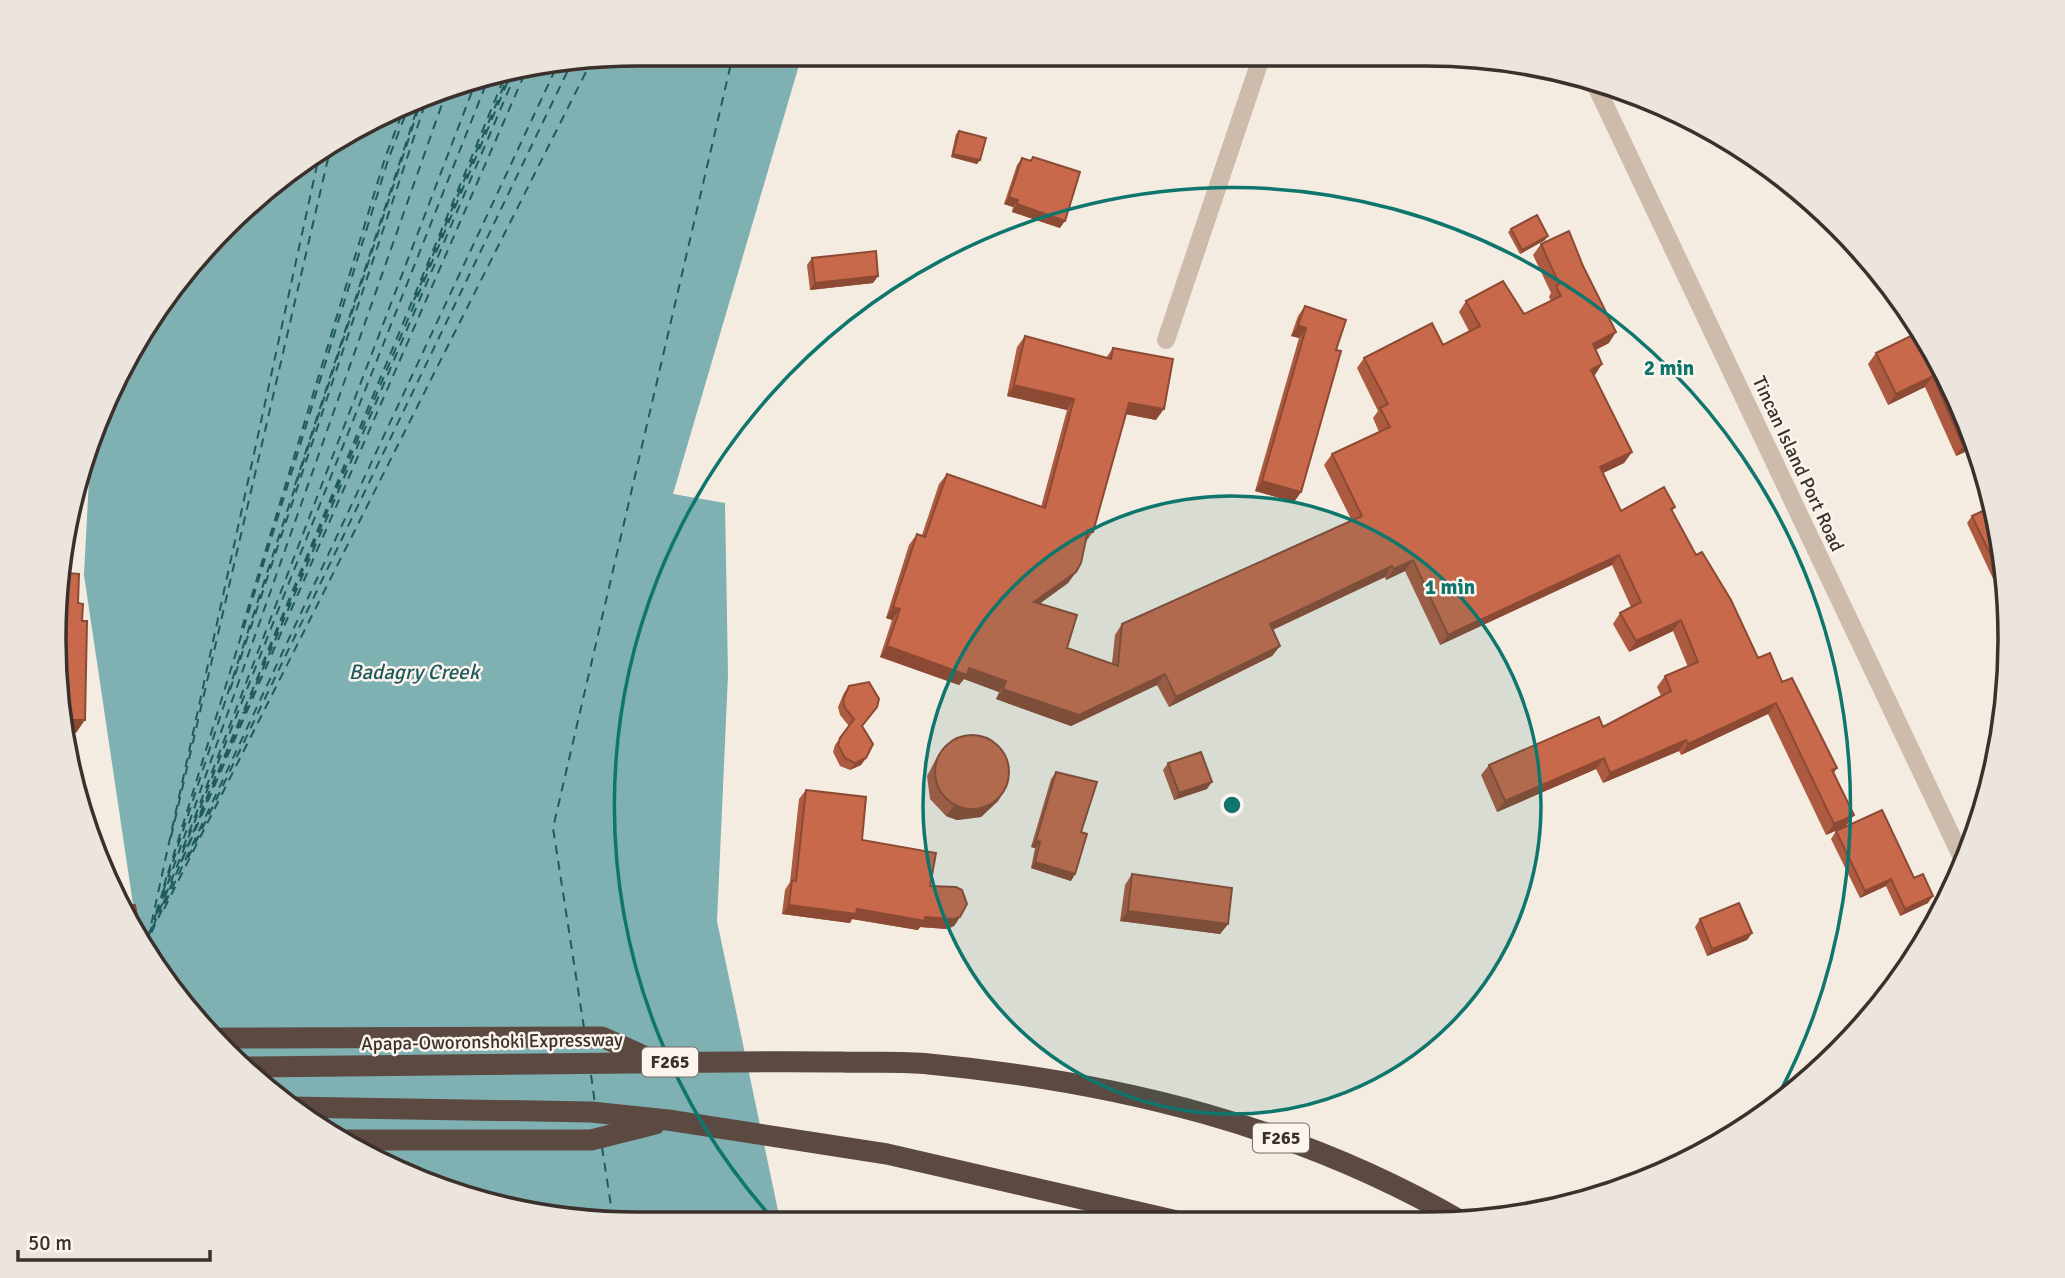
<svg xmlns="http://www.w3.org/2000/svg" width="2065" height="1278" font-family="Signika,sans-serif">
<rect width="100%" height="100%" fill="#f4ebe1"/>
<path fill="#7fb0b2" d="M 639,54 L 802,55 L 673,494 L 725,503 L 728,675 L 717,921 L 780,1220 L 563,1219 L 416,1179 L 283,1103 L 153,964 L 137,931 L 84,575 L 91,440 L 153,314 L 283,175 L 451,85 Z"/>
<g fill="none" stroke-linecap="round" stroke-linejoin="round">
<path stroke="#1f5a5e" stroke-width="2" stroke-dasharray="9 7" stroke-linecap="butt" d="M 414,300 L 508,76
M 295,485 L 419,103
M 242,628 L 385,158 L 403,111
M 262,665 L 505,76
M 230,690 L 427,98
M 244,710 L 510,76
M 218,772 L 243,712
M 200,814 L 217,773
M 200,817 L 515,75
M 171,837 L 330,150
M 183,848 L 476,81
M 188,858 L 570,66
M 181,862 L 200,816
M 168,873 L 388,160 L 408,108
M 164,886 L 167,875
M 163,892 L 421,101
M 163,904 L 525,73
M 164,909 L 591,62
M 156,913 L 163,891
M 157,914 L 448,87
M 153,927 L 488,79
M 149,935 L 156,914
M 148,939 L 319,156
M 147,947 L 151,960
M 153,954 L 175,988
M 163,975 L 146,944 L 556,68
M 584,1028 L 553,828 L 733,55
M 591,1075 L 595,1104
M 602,1147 L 613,1219"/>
<path stroke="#cdbbac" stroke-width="18" d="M 1595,84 L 1964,862
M 1166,340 L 1261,58"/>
<path stroke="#5c4a42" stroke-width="21" d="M 222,1038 L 602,1037 L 653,1060
M 250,1067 C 377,1066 503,1064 630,1063 C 701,1062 771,1061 842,1062 C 871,1063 901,1061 929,1064 C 1118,1082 1298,1126 1463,1222
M 290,1107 L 591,1112 L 668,1120 L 887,1154 L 1177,1221
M 348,1140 L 591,1140 L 655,1124"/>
</g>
<path fill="#ac5a40" d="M 959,131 L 980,160 L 977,164 L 951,157 L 956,134 Z
M 1033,157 L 1060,228 L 1012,212 L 1013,207 L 1004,204 L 1017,165 L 1022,158 L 1030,161 Z
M 1511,229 L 1545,240 L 1520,254 L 1508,232 Z
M 1541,244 L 1609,343 L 1596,350 L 1602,364 L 1594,375 L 1632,452 L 1624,463 L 1603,473 L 1621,511 L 1675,507 L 1672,511 L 1696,555 L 1758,658 L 1782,682 L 1837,768 L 1834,773 L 1854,815 L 1846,826 L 1826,835 L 1768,714 L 1681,755 L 1679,751 L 1603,783 L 1596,769 L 1497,812 L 1481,775 L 1489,765 L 1603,727 L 1661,696 L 1657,687 L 1665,676 L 1688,667 L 1673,631 L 1629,652 L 1613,624 L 1620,613 L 1631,607 L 1612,565 L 1440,645 L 1405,571 L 1386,580 L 1385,577 L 1272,630 L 1280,646 L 1272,656 L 1169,707 L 1157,685 L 1071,726 L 996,699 L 999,692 L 964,679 L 959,685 L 880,657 L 892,620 L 886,618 L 909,545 L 917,534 L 922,535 L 939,484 L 947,474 L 1041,507 L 1067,410 L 1007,396 L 1017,347 L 1025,336 L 1106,358 L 1113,348 L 1156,420 L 1125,414 L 1093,532 L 1085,543 L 1076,572 L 1068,583 L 1039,604 L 1067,648 L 1112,663 L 1115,635 L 1122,624 L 1352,521 L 1324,465 L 1332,454 L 1379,432 L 1373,418 L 1378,411 L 1357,368 L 1364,358 L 1443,345 L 1469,331 L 1459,312 L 1466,301 L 1524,314 L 1551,301 L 1549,297 L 1551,293 L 1533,255 Z
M 812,258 L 878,276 L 873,283 L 810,290 L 807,265 Z
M 1305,306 L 1336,350 L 1301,492 L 1294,502 L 1255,491 L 1299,338 L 1291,336 L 1298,316 Z
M 1932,346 L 1978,446 L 1956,456 L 1925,387 L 1888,405 L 1868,364 L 1876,353 Z
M 1972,516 L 2006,562 L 2006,580 L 1996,585 L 1967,523 Z
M 849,686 L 872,714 L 862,727 L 866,758 L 861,765 L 850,770 L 840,766 L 833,752 L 835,745 L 849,726 L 840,715 L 838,707 L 844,693 Z
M 946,745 L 1005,790 L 998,801 L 981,817 L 957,820 L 946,816 L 930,799 L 927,776 L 938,755 Z
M 1168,763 L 1207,789 L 1174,800 L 1163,770 Z
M 1056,772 L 1081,832 L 1075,874 L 1071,881 L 1031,868 L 1035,848 L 1031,847 L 1051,779 Z
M 806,790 L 862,840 L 930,886 L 960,917 L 954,926 L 947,929 L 920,927 L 918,930 L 852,919 L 850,923 L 782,914 L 785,890 L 790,882 L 799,799 Z
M 1836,831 L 1914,878 L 1928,903 L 1900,916 L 1886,886 L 1860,898 L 1831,839 Z
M 1132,874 L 1228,924 L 1220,934 L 1120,921 L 1125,885 Z
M 1700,919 L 1752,933 L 1747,940 L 1707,956 L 1695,927 Z"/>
<path fill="#8c4a34" d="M 953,154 L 980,160 L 977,164 L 951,157 Z
M 1009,197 L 1018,200 L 1013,207 L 1004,204 Z
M 1017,204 L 1065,221 L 1060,228 L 1012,212 Z
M 1548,236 L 1545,240 L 1520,254 L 1522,250 Z
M 878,276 L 873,283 L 810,290 L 815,283 Z
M 1298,325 L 1306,328 L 1299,338 L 1291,336 Z
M 1616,332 L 1609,343 L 1585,355 L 1593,344 Z
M 1602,364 L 1595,375 L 1583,380 L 1591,370 Z
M 1933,376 L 1925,387 L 1888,405 L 1896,394 Z
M 1014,385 L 1074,399 L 1067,410 L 1007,396 Z
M 1129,403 L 1164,409 L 1156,420 L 1121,413 Z
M 1975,440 L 1978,446 L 1956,456 L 1963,446 Z
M 1632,452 L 1624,463 L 1593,478 L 1600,467 Z
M 1262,481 L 1301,492 L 1294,502 L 1255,491 Z
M 1619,555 L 1612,565 L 1440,645 L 1448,635 Z
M 1413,560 L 1405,571 L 1386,580 L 1394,569 Z
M 1392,566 L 1385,577 L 1262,635 L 1270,624 Z
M 1076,572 L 1068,583 L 1027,613 L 1034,602 Z
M 2006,575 L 2006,580 L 1996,585 L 2001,577 Z
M 893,607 L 900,609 L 892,620 L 886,618 Z
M 1681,620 L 1673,631 L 1629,652 L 1636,641 Z
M 887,646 L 969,668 L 1006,681 L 999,692 L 964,679 L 959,685 L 880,657 Z
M 1280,646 L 1272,656 L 1169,707 L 1176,697 Z
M 1165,674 L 1157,685 L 1071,726 L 996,699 L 1003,689 Z
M 1776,703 L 1768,714 L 1681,755 L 1688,744 Z
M 68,720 L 85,720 L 76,733 L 70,733 Z
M 1686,740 L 1679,751 L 1603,783 L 1610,773 Z
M 866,758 L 861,765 L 850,770 L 855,763 Z
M 1604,758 L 1596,769 L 1497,812 L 1505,801 Z
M 1212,782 L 1207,789 L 1174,800 L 1179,793 Z
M 1005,790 L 998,801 L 981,817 L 957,820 L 946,816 L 954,806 Z
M 1854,815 L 1846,826 L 1826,835 L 1834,824 Z
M 1036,840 L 1040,842 L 1035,848 L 1031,847 Z
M 1035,862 L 1075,874 L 1071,881 L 1031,868 Z
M 1891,879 L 1886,886 L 1860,898 L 1865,891 Z
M 1933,896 L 1928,903 L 1900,916 L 1905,909 Z
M 789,905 L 857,909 L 925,917 L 960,917 L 954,926 L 947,929 L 920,927 L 918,930 L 852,919 L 850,923 L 782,914 Z
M 1128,911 L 1228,924 L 1220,934 L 1120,921 Z
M 1752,933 L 1747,940 L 1707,956 L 1712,949 Z"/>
<path fill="#c8694b" stroke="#8c4a34" stroke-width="2" d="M 959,131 L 986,138 L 980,160 L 953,154 Z
M 1033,157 L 1080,172 L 1065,221 L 1017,204 L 1018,200 L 1009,197 L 1022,158 L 1031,161 Z
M 1537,215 L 1548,236 L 1522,250 L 1511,229 Z
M 1569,231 L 1583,266 L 1616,332 L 1593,344 L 1602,364 L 1591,370 L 1632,452 L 1600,467 L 1621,511 L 1664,487 L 1675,507 L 1671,509 L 1696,555 L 1702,552 L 1731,600 L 1758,658 L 1770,653 L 1782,682 L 1792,678 L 1837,768 L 1832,770 L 1854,815 L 1834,824 L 1776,703 L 1688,744 L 1686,740 L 1610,773 L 1604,758 L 1505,801 L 1489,765 L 1599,717 L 1603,727 L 1671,691 L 1665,676 L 1698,662 L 1681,620 L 1636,641 L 1620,613 L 1641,602 L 1619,555 L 1448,635 L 1413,560 L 1394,569 L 1392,566 L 1270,624 L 1280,646 L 1176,697 L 1165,674 L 1079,715 L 1003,689 L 1006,681 L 969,668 L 967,675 L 887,646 L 900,609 L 893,607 L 917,534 L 925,537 L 947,474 L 1045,508 L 1074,399 L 1014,385 L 1025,336 L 1111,359 L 1113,348 L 1173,359 L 1164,409 L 1129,403 L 1093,532 L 1088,530 L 1081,563 L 1076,572 L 1034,602 L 1077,615 L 1067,648 L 1118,666 L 1122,624 L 1362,516 L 1332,454 L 1390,427 L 1380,408 L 1388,404 L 1364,358 L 1432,323 L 1443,345 L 1480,326 L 1466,301 L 1503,281 L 1524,314 L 1561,296 L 1556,286 L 1559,284 L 1541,244 Z
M 876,251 L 878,276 L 815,283 L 812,258 Z
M 1305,306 L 1346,320 L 1336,350 L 1341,351 L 1301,492 L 1262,481 L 1306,328 L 1298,325 Z
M 1921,331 L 1932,346 L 1975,440 L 1963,446 L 1933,376 L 1896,394 L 1876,353 Z
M 1993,506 L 2006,562 L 2006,575 L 2001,577 L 1972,516 Z
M 65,573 L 79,574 L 78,603 L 83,604 L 82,621 L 87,621 L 85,720 L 68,720 L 54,639 Z
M 869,682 L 879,699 L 877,707 L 862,726 L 873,744 L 866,758 L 855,763 L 845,758 L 838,745 L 840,738 L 854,719 L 845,708 L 843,700 L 849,686 Z
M935 772a37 37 0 1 1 74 0a37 37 0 1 1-74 0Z
M 1201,752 L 1212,782 L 1179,793 L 1168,763 Z
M 1056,772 L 1097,782 L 1081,832 L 1087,834 L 1075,874 L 1035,862 L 1040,842 L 1036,840 Z
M 806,790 L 866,797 L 862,840 L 936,853 L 930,886 L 956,887 L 962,890 L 967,904 L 960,917 L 953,919 L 925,917 L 925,921 L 857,909 L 856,914 L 789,905 L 792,880 L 796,881 Z
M 1882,810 L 1914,878 L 1923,874 L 1933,896 L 1905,909 L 1891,879 L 1865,891 L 1836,831 Z
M 1132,874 L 1232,888 L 1228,924 L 1128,911 Z
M 1739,903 L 1752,933 L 1712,949 L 1700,919 Z
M 135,905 L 141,937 L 140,937 L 125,907 Z"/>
<circle cx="1232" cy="805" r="309" fill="#0f766e" fill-opacity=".12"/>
<g fill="none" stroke="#0f766e" stroke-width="3.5">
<circle cx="1232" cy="805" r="309"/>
<path d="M773 1219A618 618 0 1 1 1773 1105"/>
</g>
<g text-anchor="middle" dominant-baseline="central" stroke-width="5" stroke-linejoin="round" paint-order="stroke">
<g fill="#fbf5ee" stroke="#756b66" stroke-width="2">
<rect x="642" y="1047.5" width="56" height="29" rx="5"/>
<rect x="1253" y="1123.5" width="56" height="29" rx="5"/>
</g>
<g font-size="18" font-weight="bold" fill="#3b302b">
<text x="670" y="1062">F265</text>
<text x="1281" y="1138">F265</text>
</g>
<g font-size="19" fill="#3b302b" stroke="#fbf5ee">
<text transform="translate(1798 464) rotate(65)">Tincan Island Port Road</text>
<text transform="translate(492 1042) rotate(-1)">Apapa-Oworonshoki Expressway</text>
</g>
<g font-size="21" font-style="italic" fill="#1f5a5e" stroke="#fbf5ee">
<text x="414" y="672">Badagry Creek</text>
</g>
</g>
<path d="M0 0H2065V1278H0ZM638 66H1426A572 572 0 0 1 1998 638V640A572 572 0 0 1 1426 1212H638A572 572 0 0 1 66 640V638A572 572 0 0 1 638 66Z" fill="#ece5de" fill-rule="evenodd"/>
<path fill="none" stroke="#3b302b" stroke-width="3.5" d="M638 66H1426A572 572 0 0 1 1998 638V640A572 572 0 0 1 1426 1212H638A572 572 0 0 1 66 640V638A572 572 0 0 1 638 66Z"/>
<circle cx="1232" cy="805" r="10" fill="#0f766e" stroke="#fbf5ee" stroke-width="3.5"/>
<g font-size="21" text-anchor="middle" font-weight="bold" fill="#0f766e" stroke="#fbf5ee" stroke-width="5" stroke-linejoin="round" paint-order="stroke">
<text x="1669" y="375">2 min</text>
<text x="1450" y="594">1 min</text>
</g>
<path d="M18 1250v10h192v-10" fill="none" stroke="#3b302b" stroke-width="3.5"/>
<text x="28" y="1250" font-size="21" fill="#3b302b" stroke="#fbf5ee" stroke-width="5" paint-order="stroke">50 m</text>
</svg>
